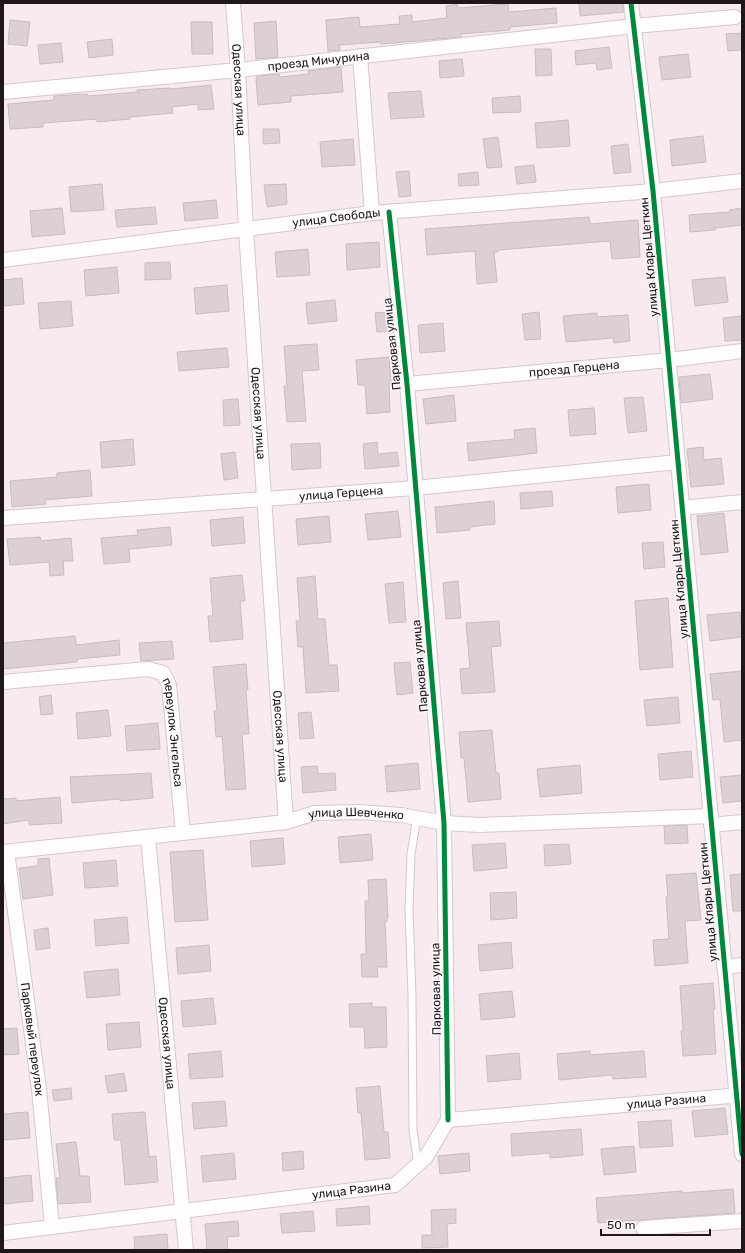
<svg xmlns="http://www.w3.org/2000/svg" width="745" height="1253" font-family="Rubik,sans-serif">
<rect width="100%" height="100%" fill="#f8eaee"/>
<path fill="#dcd0d4" stroke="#c8bdc0" d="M 579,3 L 623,3 L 624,12 L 580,16 Z
M 457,4 L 458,8 L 508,4 L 509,12 L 556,8 L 557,23 L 510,27 L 510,30 L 461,34 L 461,37 L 427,40 L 381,44 L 381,42 L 339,45 L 340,50 L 328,51 L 326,20 L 359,17 L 360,27 L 400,24 L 399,16 L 412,15 L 412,22 L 447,18 L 446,6 Z
M 10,20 L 30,22 L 27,46 L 8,44 Z
M 276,21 L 278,57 L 256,59 L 254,23 Z
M 191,22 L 212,22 L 213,54 L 192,54 Z
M 742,33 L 742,50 L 728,51 L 726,34 Z
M 112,39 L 113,55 L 89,58 L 87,42 Z
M 61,43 L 63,62 L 40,64 L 38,45 Z
M 609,47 L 612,68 L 597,70 L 596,63 L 576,65 L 575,51 Z
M 535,49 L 551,49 L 552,75 L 536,76 Z
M 688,54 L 691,77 L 662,80 L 659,57 Z
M 462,59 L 464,76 L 440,78 L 439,61 Z
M 341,67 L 343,92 L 291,96 L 291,102 L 258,105 L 256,79 L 257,76 L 279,74 L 280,77 L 309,74 L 308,71 Z
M 211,85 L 214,109 L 198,110 L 198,104 L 172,107 L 173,113 L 130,117 L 130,119 L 97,122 L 97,119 L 43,123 L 43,127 L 10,129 L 8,104 L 54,100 L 54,96 L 87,94 L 88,96 L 138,92 L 137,90 L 170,88 L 171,89 Z
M 421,91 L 424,117 L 391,119 L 388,93 Z
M 520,96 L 521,112 L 493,113 L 492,98 Z
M 568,120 L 570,146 L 537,148 L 535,123 Z
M 263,129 L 279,129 L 280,143 L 263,144 Z
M 703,136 L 706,162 L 672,166 L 670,140 Z
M 498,137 L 502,167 L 487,168 L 483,139 Z
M 353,139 L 355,165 L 322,167 L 320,142 Z
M 628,144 L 631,172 L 614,174 L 611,146 Z
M 534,165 L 536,182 L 517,184 L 515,167 Z
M 409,171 L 411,196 L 399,197 L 396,172 Z
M 478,172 L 479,185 L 459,186 L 458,174 Z
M 102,184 L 104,210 L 71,212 L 69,187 Z
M 286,184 L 287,204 L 267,207 L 264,185 Z
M 216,200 L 218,218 L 185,221 L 183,203 Z
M 155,207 L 157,224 L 117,227 L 115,210 Z
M 62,208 L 65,234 L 32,237 L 30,211 Z
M 742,208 L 742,225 L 715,228 L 715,230 L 690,232 L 689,215 L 730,212 L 729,210 Z
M 589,217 L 590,224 L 638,220 L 640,257 L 612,259 L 610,241 L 498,250 L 498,252 L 494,252 L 497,282 L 477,284 L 475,251 L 427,255 L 425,229 Z
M 379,242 L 380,267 L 347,270 L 346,244 Z
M 308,249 L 310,275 L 277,277 L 275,252 Z
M 170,262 L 171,279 L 145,280 L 145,263 Z
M 117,267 L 119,293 L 86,296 L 84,270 Z
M 725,277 L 728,302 L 695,306 L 692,280 Z
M 22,278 L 24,304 L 3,306 L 3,280 Z
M 227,285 L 229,311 L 196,314 L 194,288 Z
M 335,300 L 337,321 L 308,324 L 306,303 Z
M 71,301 L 73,326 L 40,329 L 38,303 Z
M 388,312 L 390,331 L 377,332 L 375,313 Z
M 539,312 L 541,339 L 525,340 L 522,314 Z
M 597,313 L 597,317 L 628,315 L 630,341 L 614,343 L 613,338 L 566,342 L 563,316 Z
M 742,316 L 742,340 L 725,341 L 723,318 Z
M 443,323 L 445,351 L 420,353 L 418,325 Z
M 317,344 L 319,370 L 302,371 L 306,421 L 287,422 L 284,386 L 287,386 L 284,346 Z
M 227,348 L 229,367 L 179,371 L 177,352 Z
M 389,357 L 391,383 L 389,383 L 390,412 L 367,414 L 365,385 L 358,385 L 356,360 Z
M 710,374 L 713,399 L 681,403 L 679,377 Z
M 454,395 L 456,421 L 426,424 L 423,399 Z
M 643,397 L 647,431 L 628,433 L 624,398 Z
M 238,399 L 240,425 L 224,426 L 223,400 Z
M 594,408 L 596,434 L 570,436 L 568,410 Z
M 535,428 L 537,453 L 469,461 L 467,443 L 515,439 L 514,430 Z
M 133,439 L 135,465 L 102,468 L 100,442 Z
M 377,442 L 378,454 L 397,452 L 399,466 L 365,469 L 363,444 Z
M 320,443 L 321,468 L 292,470 L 291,444 Z
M 703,447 L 704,460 L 721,458 L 724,484 L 691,487 L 687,449 Z
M 235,452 L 238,478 L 224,480 L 221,454 Z
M 90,470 L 92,496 L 45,500 L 46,504 L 12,507 L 10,481 L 57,477 L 57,473 Z
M 649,484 L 651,510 L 618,513 L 616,487 Z
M 552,491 L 553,506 L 521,509 L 520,493 Z
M 494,501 L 495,524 L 470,527 L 470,530 L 437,533 L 435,507 Z
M 398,511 L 401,537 L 368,540 L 365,514 Z
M 724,513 L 728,552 L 701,555 L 697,516 Z
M 329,516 L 331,542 L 298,545 L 296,519 Z
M 243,517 L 245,543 L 212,546 L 210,520 Z
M 170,527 L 172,545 L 129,549 L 130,562 L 104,564 L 101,538 L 138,535 L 137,530 Z
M 40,537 L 41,541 L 71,538 L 73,561 L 63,561 L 64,575 L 50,576 L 49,562 L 10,565 L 7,539 Z
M 663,542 L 665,567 L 644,569 L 642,543 Z
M 242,575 L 245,601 L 240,601 L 243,639 L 210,642 L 208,616 L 213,616 L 210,578 Z
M 315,576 L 318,619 L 325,619 L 329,665 L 337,665 L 339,691 L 306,693 L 303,647 L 298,647 L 296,621 L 300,621 L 297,578 Z
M 458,581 L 461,618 L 446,619 L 443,583 Z
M 403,582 L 406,622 L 389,623 L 385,584 Z
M 668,598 L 673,667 L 640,670 L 635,601 Z
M 740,612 L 742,637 L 710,641 L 707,615 Z
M 499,621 L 501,646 L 491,647 L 495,692 L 462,694 L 460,669 L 470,668 L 466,623 Z
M 75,636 L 76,645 L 119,640 L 120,655 L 77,659 L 77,662 L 3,669 L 3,643 Z
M 172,641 L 174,659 L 141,661 L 139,643 Z
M 410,662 L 413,693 L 397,695 L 394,663 Z
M 246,664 L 248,690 L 246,690 L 249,734 L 242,734 L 246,789 L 226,790 L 222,736 L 216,737 L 214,711 L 217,710 L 213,667 Z
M 742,671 L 742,740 L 724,742 L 720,699 L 713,700 L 710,674 Z
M 51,695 L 53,714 L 41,715 L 39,697 Z
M 678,697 L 680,723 L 647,726 L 644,700 Z
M 108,710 L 111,736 L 78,739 L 76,713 Z
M 311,712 L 314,738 L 300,739 L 298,713 Z
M 158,723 L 160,749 L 127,751 L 125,726 Z
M 492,730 L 496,773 L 499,773 L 501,799 L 468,802 L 464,758 L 461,758 L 459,732 Z
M 691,751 L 693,777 L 660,780 L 658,754 Z
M 418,763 L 420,789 L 387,792 L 385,766 Z
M 580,765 L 582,793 L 540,797 L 537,769 Z
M 317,766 L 318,774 L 335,773 L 336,790 L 303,793 L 301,767 Z
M 151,773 L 153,798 L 120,801 L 120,799 L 72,803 L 70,777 Z
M 742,775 L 742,801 L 723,803 L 720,777 Z
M 60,797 L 62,823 L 29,825 L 29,820 L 3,824 L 3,799 L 16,798 L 16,801 Z
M 687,825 L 688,843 L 665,844 L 664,826 Z
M 371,834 L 373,860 L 340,863 L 338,837 Z
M 283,838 L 285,864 L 252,867 L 250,841 Z
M 505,843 L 507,868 L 474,871 L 472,845 Z
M 569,844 L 571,864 L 545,866 L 544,845 Z
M 203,850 L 208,920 L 175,922 L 170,852 Z
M 49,858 L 53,895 L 23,899 L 19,868 L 38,866 L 38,859 Z
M 116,860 L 118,886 L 85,888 L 83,863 Z
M 696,873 L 701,920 L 685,921 L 688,963 L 655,966 L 653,940 L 669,939 L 666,897 L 668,897 L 666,875 Z
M 742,874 L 742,911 L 733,911 L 730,875 Z
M 386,879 L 388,918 L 387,918 L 387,921 L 385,921 L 387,967 L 377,967 L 378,977 L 362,977 L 361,954 L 366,954 L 365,901 L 369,901 L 368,880 Z
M 516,892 L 517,918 L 491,920 L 490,893 Z
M 127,917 L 129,943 L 96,946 L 94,920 Z
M 48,928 L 50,948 L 36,950 L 34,930 Z
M 511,942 L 513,968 L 480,971 L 478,945 Z
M 209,945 L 211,971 L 178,974 L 176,948 Z
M 118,969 L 120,995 L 87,998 L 84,972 Z
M 713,983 L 715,1009 L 713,1009 L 716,1054 L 683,1056 L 681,1031 L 683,1030 L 680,986 Z
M 512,991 L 515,1017 L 481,1020 L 479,994 Z
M 213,998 L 216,1024 L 183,1027 L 181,1001 Z
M 372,1003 L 372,1007 L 386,1007 L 387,1047 L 365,1048 L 364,1027 L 350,1027 L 349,1004 Z
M 139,1022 L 141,1047 L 108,1050 L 106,1024 Z
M 17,1028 L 19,1054 L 3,1055 L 3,1029 Z
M 221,1051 L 223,1077 L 190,1079 L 188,1054 Z
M 590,1051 L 590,1055 L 644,1051 L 646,1077 L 613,1079 L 612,1075 L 559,1080 L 557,1054 Z
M 519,1053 L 521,1079 L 488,1082 L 486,1056 Z
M 124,1073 L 127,1091 L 108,1093 L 105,1076 Z
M 380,1086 L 384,1132 L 388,1132 L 390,1158 L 365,1160 L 361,1113 L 358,1113 L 356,1088 Z
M 71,1088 L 72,1099 L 54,1101 L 52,1090 Z
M 225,1101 L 227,1126 L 194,1129 L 192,1103 Z
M 725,1108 L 728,1134 L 695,1137 L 692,1111 Z
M 28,1112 L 30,1138 L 3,1140 L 3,1114 Z
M 145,1112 L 149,1157 L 156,1156 L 158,1182 L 125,1185 L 121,1140 L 114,1140 L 112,1114 Z
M 671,1120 L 673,1146 L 640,1148 L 638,1122 Z
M 581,1129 L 583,1155 L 550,1158 L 550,1153 L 512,1156 L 511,1134 Z
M 76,1142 L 80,1176 L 89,1176 L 91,1202 L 58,1204 L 56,1178 L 60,1178 L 56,1144 Z
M 634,1146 L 636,1172 L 604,1175 L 601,1149 Z
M 303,1151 L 304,1169 L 283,1171 L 282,1153 Z
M 234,1153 L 236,1179 L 203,1182 L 201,1156 Z
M 469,1153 L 470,1171 L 440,1174 L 438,1156 Z
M 31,1175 L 33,1201 L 3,1204 L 3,1178 Z
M 733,1189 L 735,1213 L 598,1223 L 596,1198 L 682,1191 L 682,1193 Z
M 369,1206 L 370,1224 L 337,1226 L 336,1209 Z
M 456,1209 L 456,1223 L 447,1224 L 448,1247 L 422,1248 L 422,1235 L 432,1235 L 431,1210 Z
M 313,1211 L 315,1231 L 282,1233 L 280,1214 Z
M 238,1221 L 239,1236 L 227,1237 L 228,1250 L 207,1250 L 205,1224 Z
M 167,1234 L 168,1250 L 135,1250 L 134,1237 Z"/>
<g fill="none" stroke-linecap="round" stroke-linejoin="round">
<g stroke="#d4c8cc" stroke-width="9">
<path id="service" d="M 417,817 L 411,854 L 409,909 L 412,996 L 413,1131 L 418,1164"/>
</g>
<g stroke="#d4c8cc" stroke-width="16">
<g id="minor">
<path id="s1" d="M 233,3 L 238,70 L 246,230 L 286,822"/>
<path d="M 631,3 L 653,191 L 742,1154"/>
<path d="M 360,56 L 372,213"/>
<path id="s2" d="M 3,92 L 238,70 L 634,26 L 735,17"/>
<path d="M 389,212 L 407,384 L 444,823 L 448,1120"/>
<path id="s3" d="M 3,260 L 372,213 L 653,191 L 742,181"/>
<path id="s4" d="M 407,384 L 669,360 L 742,351"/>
<path d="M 682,508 L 742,502"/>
<path id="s5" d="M 3,518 L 415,488 L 678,462"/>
<path id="s6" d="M 3,682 L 148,669 L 163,673 L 169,685 L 183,833"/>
<path d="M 711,825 L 742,822"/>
<path id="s7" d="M 148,837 L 186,1250"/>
<path id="s8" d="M 3,852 L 286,822 L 315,813 L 358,812 L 401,815 L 444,823 L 480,825 L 711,816"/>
<path id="s9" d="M 7,852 L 39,1089 L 52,1227"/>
<path d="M 724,967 L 742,965"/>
<path d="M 643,1228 L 742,1221"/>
<path id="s10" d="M 3,1233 L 395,1185 L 426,1157 L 448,1120 L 742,1095"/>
</g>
</g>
<use href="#service" stroke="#fefcfc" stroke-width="7"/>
<use href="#minor" stroke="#fefcfc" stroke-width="14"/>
<g stroke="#fcf7f9" stroke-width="8">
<path id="cycleway" d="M 631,3 L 653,191 L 742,1154
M 389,212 L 407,384 L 444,823 L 448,1120"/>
</g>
<use href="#cycleway" stroke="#00873e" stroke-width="5"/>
</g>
<g text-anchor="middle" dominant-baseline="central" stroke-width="3" stroke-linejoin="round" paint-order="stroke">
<g font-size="12" fill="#20171a" stroke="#fcf7f9">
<text stroke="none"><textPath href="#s2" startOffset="317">проезд Мичурина</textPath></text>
<text stroke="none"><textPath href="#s1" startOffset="87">Одесская улица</textPath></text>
<text stroke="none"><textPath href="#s3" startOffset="336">улица Свободы</textPath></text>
<text transform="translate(649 257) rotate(-95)">улица Клары Цеткин</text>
<text transform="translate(392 344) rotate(-96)">Парковая улица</text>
<text stroke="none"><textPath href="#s4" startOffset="168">проезд Герцена</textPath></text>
<text stroke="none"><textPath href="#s1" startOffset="411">Одесская улица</textPath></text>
<text stroke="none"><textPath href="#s5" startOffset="339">улица Герцена</textPath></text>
<text transform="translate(679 579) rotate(-95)">улица Клары Цеткин</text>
<text transform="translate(420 666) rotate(-95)">Парковая улица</text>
<text stroke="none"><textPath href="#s6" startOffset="222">переулок Энгельса</textPath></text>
<text stroke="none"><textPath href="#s1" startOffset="735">Одесская улица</textPath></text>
<text stroke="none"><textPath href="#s8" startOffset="356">улица Шевченко</textPath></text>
<text transform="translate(708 902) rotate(-95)">улица Клары Цеткин</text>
<text transform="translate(436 989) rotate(-91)">Парковая улица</text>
<text stroke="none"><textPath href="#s9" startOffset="189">Парковый переулок</textPath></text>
<text stroke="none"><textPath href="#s7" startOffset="207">Одесская улица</textPath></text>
<text stroke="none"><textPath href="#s10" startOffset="699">улица Разина</textPath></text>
<text stroke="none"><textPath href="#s10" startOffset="351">улица Разина</textPath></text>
</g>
</g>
<rect width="745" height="1253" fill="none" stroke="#20171a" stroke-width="8"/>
<path d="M601 1229v6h109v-6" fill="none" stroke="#20171a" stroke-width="2"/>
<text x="607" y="1229" font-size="12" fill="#20171a" stroke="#fcf7f9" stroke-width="3" paint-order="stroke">50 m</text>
</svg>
